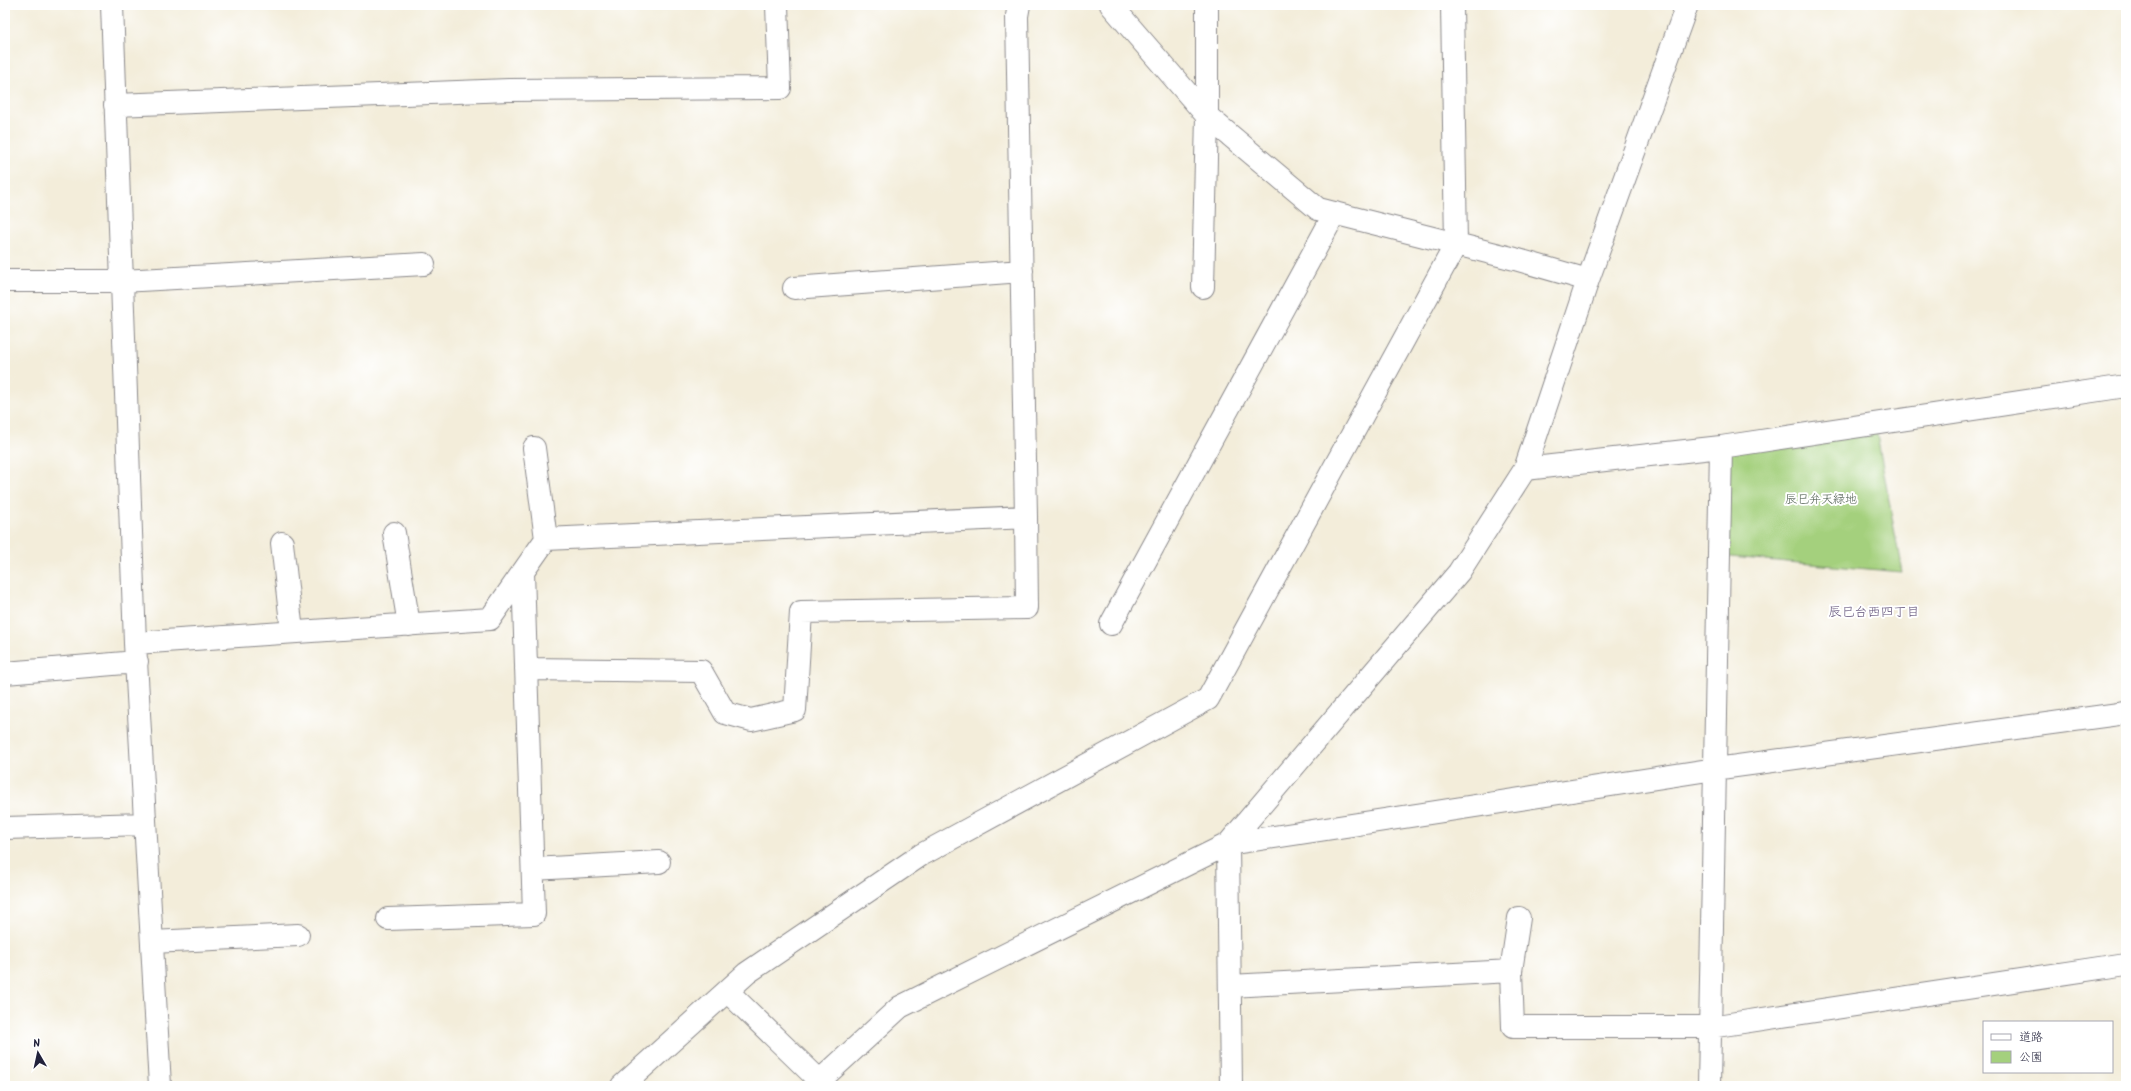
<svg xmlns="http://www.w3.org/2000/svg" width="2131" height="1091" font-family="Kalam,'Klee One',sans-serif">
<rect width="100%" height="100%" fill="#fff"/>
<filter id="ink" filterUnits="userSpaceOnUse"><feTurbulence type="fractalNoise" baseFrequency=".025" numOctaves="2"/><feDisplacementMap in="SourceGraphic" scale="8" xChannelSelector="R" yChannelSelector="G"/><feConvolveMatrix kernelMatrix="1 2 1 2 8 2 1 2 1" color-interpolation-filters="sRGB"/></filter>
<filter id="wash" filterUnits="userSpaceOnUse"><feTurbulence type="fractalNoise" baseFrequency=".012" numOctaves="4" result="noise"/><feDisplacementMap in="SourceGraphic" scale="16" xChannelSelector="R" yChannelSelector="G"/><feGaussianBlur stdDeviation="0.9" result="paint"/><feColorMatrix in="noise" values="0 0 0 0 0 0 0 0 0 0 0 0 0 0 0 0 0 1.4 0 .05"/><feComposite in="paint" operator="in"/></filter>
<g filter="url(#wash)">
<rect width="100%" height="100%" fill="#f3edda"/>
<path fill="#a4d07d" stroke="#63795c" d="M 1875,424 L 1902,572 L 1719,556 L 1721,447 Z"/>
</g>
<g filter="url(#ink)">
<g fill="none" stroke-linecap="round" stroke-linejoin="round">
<g stroke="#8a888a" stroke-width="24">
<path id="minor" d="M 112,5 L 135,643 L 160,1086
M 1111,5 L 1207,116 L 1318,209 L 1515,259 L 1588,280
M 115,105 L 509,90 L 780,88 L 777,5
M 5,281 L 122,281 L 424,264
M 1203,287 L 1207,116 L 1207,5
M 794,288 L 1022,271
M 534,448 L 546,539
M 1525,469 L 1721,447 L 2126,386
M 394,533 L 409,625
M 282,543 L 292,632
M 1111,624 L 1335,213
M 135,643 L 490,619 L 546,539 L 1026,517 L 1017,16 L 1019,5
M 526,669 L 701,671 L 725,713 L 751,720 L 795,710 L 801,612 L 1027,608 L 1026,517
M 5,673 L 137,662
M 5,828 L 145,824
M 533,869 L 659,862
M 1519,918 L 1511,971 L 1513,1027 L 1710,1027 L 2126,964
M 388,919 L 534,914 L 523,572
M 152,942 L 298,935
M 1230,986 L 1511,971
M 727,991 L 825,1086
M 622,1086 L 747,973 L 921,855 L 1208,699 L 1456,244 L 1452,5
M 814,1086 L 900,1007 L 1228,844 L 1459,572 L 1525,469 L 1588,280 L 1687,5
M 1231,1086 L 1228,844 L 1715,769 L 2126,713
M 1709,1086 L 1721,447"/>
</g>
<use href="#minor" stroke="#fff" stroke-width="22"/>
</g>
</g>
<g text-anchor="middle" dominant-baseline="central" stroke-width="4" stroke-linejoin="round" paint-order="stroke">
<g font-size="12" fill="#505f52" stroke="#fff">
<text x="1821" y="499">辰巳弁天緑地</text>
</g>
<g font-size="13" fill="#615279" stroke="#fff">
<text x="1874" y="612">辰巳台西四丁目</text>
</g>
</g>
<rect width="2131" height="1091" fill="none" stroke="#fff" stroke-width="20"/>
<rect x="1983" y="1021" width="130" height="52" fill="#ffffff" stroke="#a7a7b1"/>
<rect x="1991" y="1034" width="20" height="6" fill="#ffffff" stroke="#a7a7b1"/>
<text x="2019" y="1041" font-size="12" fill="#22223b">道路</text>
<rect x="1991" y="1051" width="20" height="12" fill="#a4d07d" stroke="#a7a7b1"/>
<text x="2019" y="1061" font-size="12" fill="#22223b">公園</text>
<g transform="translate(38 1053) rotate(351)" stroke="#ffffff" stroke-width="3" paint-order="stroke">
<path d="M0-3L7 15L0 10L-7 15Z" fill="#22223b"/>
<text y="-6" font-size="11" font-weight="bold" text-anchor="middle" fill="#22223b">N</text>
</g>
</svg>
